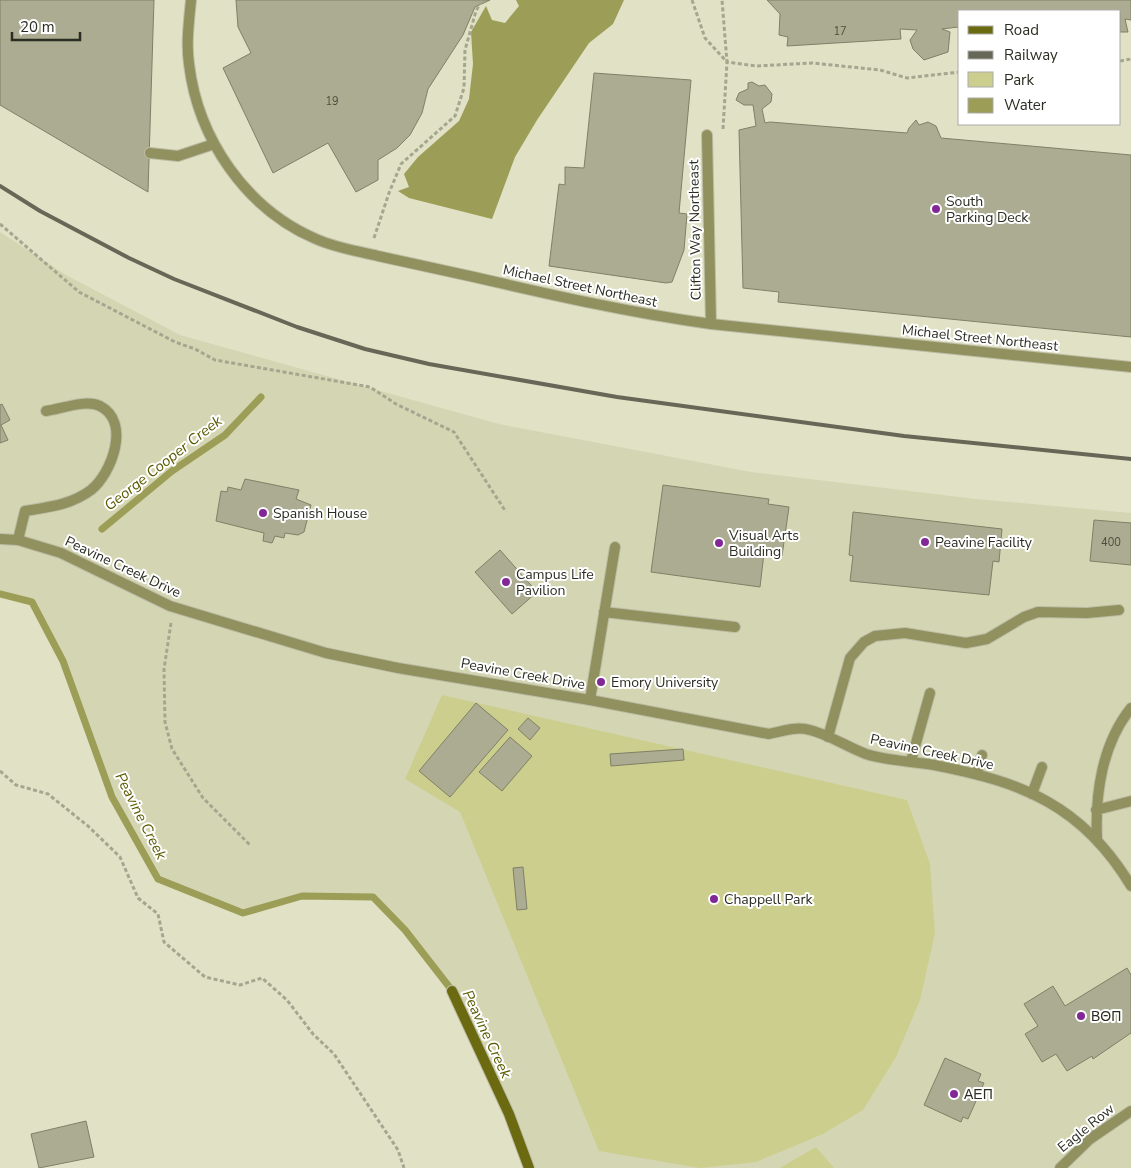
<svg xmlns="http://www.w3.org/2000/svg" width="1131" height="1168" font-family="'Nunito Sans',sans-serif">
<rect width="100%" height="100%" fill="#e0e1c5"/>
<path fill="#d4d6b3" d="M 0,232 L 66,275 L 180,335 L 499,424 L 751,472 L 976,499 L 1131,513 L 1131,1168 L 529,1168 L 452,991 L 374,897 L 302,896 L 243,913 L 158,879 L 112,797 L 63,661 L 32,602 L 0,594 Z"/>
<path fill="#ccce8e" d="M 442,695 L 907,800 L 930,864 L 935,933 L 920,1000 L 896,1057 L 863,1110 L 823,1134 L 756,1162 L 700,1168 L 599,1151 L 460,812 L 405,779 Z
M 816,1147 L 834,1168 L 780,1168 Z"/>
<path fill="#9c9d56" d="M 516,0 L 624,0 L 613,24 L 589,43 L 537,120 L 515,157 L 492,219 L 409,198 L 398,191 L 409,187 L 404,174 L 418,157 L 459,121 L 469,99 L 473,64 L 471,32 L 486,6 L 492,20 L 505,23 L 519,6 Z"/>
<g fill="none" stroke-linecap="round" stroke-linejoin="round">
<path stroke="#9c9d56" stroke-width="7" d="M 102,529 L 172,471 L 225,435 L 261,397
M 0,594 L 32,602 L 63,661 L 112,797 L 158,879 L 243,913 L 302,896 L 373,897 L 405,930 L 454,993"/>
</g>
<path fill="#abac91" stroke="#7f8066" d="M 0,0 L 154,0 L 148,192 L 0,105 Z
M 236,0 L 490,0 L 475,7 L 463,35 L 428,89 L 422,113 L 410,135 L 397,148 L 378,160 L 378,180 L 356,192 L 328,143 L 273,173 L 223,68 L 251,53 L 238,27 Z
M 767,0 L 1131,0 L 1131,20 L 1125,19 L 1128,32 L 1120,32 L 1120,11 L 960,11 L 960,38 L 958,27 L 942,29 L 950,32 L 948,52 L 924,60 L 913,49 L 910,40 L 917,30 L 900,29 L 901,39 L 787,46 L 788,37 L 779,35 L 780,14 Z
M 594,73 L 691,80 L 679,213 L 687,214 L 684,250 L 672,282 L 666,283 L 549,266 L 559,184 L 565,185 L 565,167 L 584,168 Z
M 752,82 L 759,86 L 765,85 L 772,94 L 771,102 L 762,109 L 765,123 L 770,122 L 907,133 L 909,128 L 916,120 L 919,125 L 928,122 L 936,126 L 941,138 L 1131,155 L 1131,337 L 778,302 L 779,292 L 743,288 L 739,130 L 756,126 L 753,105 L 744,105 L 736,100 L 739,93 L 748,89 L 748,83 Z
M 2,404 L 10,420 L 1,425 L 8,440 L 0,443 L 0,405 Z
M 245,479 L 299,490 L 296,499 L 311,505 L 304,532 L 298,535 L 285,533 L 284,538 L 275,536 L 272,543 L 263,541 L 264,533 L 216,521 L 221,491 L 227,492 L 228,487 L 241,490 Z
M 663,485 L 769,499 L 768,504 L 789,507 L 782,556 L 764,553 L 760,587 L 651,572 Z
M 853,512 L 1002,529 L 999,562 L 993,561 L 989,595 L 850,581 L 853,556 L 849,555 Z
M 1094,520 L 1131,523 L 1131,565 L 1090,561 Z
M 500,550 L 537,592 L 512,614 L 475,572 Z
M 476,703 L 508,730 L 450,797 L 419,771 Z
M 528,718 L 540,728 L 530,740 L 518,729 Z
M 510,737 L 532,756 L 502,791 L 479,772 Z
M 683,749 L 684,760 L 611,766 L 610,754 Z
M 523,867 L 527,909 L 517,910 L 513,868 Z
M 1127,968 L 1131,975 L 1131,1033 L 1093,1059 L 1092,1056 L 1067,1071 L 1056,1054 L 1042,1062 L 1025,1034 L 1038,1026 L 1024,1004 L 1053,986 L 1065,1006 Z
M 945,1058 L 981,1074 L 978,1081 L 984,1083 L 968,1119 L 963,1117 L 961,1122 L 924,1105 Z
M 86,1121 L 94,1157 L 39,1168 L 31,1134 Z"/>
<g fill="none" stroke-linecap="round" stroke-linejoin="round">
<g stroke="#bcbda4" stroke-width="12">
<path id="service" d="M 191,0 C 189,21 186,43 189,64 C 198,139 246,209 316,239 C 336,248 358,251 378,256 C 410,263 442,270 474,277 C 552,295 631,313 711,324 L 1131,367
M 707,135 L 711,324
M 150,153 L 178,156 L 214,144
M 18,540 L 25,511 C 49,507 71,505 91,490 C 112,473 131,422 100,406 C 86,399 61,409 46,411
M 604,612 L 735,627
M 590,700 L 615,547
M 828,737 L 850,658 L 864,642 L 875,636 L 905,633 L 966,643 L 987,639 L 1024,617 L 1038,612 L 1087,613 L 1119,610
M 911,761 L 930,693
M 977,773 L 982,755
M 1032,794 L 1042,767
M 1096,810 L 1131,801
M 1097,838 C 1095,794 1102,744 1131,708"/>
</g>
<g stroke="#bcbda4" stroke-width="12">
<path id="minor" d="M 0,539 L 18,540 L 61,553 L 170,606 L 326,653 L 398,668 L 590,700 L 769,734 C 782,731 797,726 810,730 C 830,735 847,747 866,754 C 887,761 912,761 934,765 C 1023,782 1083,806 1131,886
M 1060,1168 L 1090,1139 L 1131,1111"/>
</g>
<g stroke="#bcbda4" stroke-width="12">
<path id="secondary" d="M 452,991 L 509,1114 L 529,1168"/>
</g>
<path stroke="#a5a68f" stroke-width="3" stroke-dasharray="4 2.5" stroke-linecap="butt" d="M 692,0 L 705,38 L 727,62 L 722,0
M 1120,61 L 1131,59
M 723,129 L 727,62 L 756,66 L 812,63 L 880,70 L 907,78 L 960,72
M 0,224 L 79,292 L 175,342 L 195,349 L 215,360 L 370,387 L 396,404 L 454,432 L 506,512
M 374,238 L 389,193 L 401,164 L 455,116 L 464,88 L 465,50 L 476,11 L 482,0
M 171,623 L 164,669 L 165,722 L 172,749 L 203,798 L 251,846
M 0,771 L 16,785 L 48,794 L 88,826 L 120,857 L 138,898 L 158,914 L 164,942 L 205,977 L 240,985 L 262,978 L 287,1000 L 313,1034 L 334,1054 L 398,1150 L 404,1168"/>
<use href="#service" stroke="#90915f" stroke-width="10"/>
<use href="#minor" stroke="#90915f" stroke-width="10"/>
<use href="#secondary" stroke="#6b6a11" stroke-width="10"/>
<path stroke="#666756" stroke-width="4" d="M 0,186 L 40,211 L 129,258 L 174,279 L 297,327 L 365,349 L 429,364 L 617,397 L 904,436 L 1131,459"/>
</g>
<g fill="#812896" stroke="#fff" stroke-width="2">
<circle cx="936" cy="209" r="5"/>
<circle cx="263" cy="513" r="5"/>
<circle cx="925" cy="542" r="5"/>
<circle cx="719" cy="543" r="5"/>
<circle cx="506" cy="582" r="5"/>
<circle cx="601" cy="682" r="5"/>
<circle cx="714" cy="899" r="5"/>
<circle cx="1081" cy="1016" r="5"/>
<circle cx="954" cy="1094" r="5"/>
</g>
<g text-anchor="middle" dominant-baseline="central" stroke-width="4" stroke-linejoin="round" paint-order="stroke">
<g font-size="11" fill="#4c4d3e">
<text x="840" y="31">17</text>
<text x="332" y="101">19</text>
<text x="1111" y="542">400</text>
</g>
<g font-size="14" fill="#2c2d22" stroke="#fff" text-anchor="start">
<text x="946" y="201">South<tspan x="946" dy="16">Parking Deck</tspan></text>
<text x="273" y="513">Spanish House</text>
<text x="729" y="535">Visual Arts<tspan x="729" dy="16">Building</tspan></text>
<text x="935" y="542">Peavine Facility</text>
<text x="516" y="574">Campus Life<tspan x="516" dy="16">Pavilion</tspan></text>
<text x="611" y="682">Emory University</text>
<text x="724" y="899">Chappell Park</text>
<text x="1091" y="1016">ΒΘΠ</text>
<text x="964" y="1094">ΑΕΠ</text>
</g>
<g font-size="14" fill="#2c2d22" stroke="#fff">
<text transform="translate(695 230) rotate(-91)">Clifton Way Northeast</text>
<text transform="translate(580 286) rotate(12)">Michael Street Northeast</text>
<text transform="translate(980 338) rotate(6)">Michael Street Northeast</text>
<text transform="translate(123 567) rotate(25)">Peavine Creek Drive</text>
<text transform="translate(523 674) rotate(10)">Peavine Creek Drive</text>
<text transform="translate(932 752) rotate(12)">Peavine Creek Drive</text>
<text transform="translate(1086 1128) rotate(-39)">Eagle Row</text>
</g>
<g font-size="15" font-style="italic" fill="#5b5a00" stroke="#fff">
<text transform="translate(163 463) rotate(-38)">George Cooper Creek</text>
<text transform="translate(141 816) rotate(63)">Peavine Creek</text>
<text transform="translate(487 1034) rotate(65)">Peavine Creek</text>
</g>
</g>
<rect x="958" y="10" width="162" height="115" fill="#ffffff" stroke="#ababa7"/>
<rect x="968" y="26" width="25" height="8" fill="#6b6a11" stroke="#ababa7"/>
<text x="1004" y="35" font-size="15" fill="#2c2d22">Road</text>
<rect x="968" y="51" width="25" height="8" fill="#666756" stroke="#ababa7"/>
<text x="1004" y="60" font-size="15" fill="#2c2d22">Railway</text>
<rect x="968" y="72" width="25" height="15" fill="#ccce8e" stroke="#ababa7"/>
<text x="1004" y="85" font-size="15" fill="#2c2d22">Park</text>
<rect x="968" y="98" width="25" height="15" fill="#9c9d56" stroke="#ababa7"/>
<text x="1004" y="110" font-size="15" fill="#2c2d22">Water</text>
<path d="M12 32v8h68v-8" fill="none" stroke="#2c2d22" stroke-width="2.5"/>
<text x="20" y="32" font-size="15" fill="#2c2d22" stroke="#ffffff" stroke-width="4" paint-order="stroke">20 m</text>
</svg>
